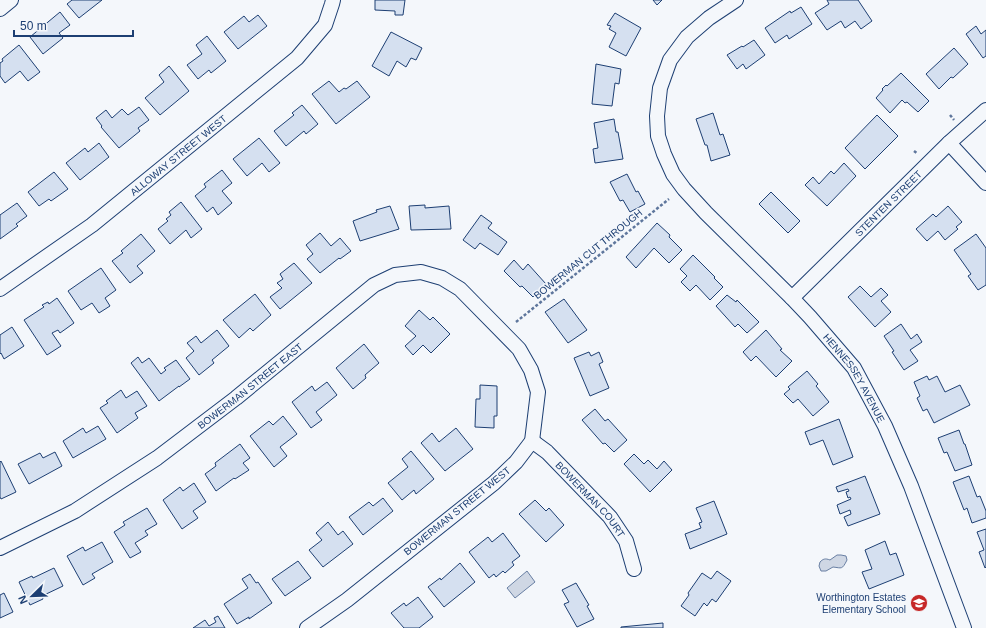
<svg xmlns="http://www.w3.org/2000/svg" width="986" height="628" font-family="Arial,sans-serif">
<rect width="100%" height="100%" fill="#f4f7fb"/>
<path fill="#cfd7e4" stroke="#687fa3" d="M 837,555 L 841,555 L 846,556 L 847,560 C 842,570 842,568 833,567 L 826,571 L 821,571 L 819,566 L 820,562 C 823,559 825,558 830,560 Z
M 527,571 L 535,582 L 515,598 L 507,588 Z"/>
<path fill="#d5e0f0" stroke="#1d3f73" d="M 72,0 L 102,0 L 79,18 L 67,4 Z
M 375,0 L 405,0 L 403,15 L 395,15 L 395,11 L 375,10 Z
M 653,0 L 662,0 L 657,5 Z
M 827,0 L 858,0 L 872,21 L 861,29 L 855,21 L 845,28 L 841,21 L 827,30 L 815,13 L 829,4 Z
M 801,7 L 812,24 L 789,39 L 787,35 L 775,43 L 765,28 L 790,11 L 791,13 Z
M 60,12 L 70,25 L 59,33 L 63,38 L 43,54 L 30,37 Z
M 615,13 L 641,28 L 626,56 L 609,47 L 616,33 L 609,29 L 611,26 L 607,25 Z
M 258,15 L 267,26 L 238,49 L 224,32 L 244,16 L 249,22 Z
M 976,26 L 981,34 L 986,30 L 986,56 L 983,58 L 966,34 Z
M 391,32 L 422,48 L 416,60 L 411,58 L 406,67 L 397,61 L 389,76 L 372,66 Z
M 207,36 L 226,61 L 211,73 L 209,70 L 198,79 L 187,65 L 202,54 L 196,45 Z
M 754,40 L 765,55 L 746,69 L 743,64 L 737,69 L 727,55 L 742,46 L 743,47 Z
M 19,45 L 40,72 L 28,81 L 20,71 L 5,83 L 0,76 L 0,63 L 3,61 L 2,59 Z
M 954,48 L 968,64 L 953,78 L 951,77 L 939,89 L 926,74 Z
M 596,64 L 621,69 L 619,84 L 615,83 L 612,106 L 592,104 Z
M 169,66 L 189,91 L 160,115 L 145,98 L 164,82 L 159,75 Z
M 901,73 L 929,101 L 918,112 L 907,102 L 905,103 L 902,100 L 890,113 L 876,98 L 883,90 L 882,89 L 886,85 L 887,86 Z
M 329,81 L 339,92 L 344,88 L 346,89 L 357,81 L 370,97 L 336,124 L 312,94 Z
M 302,105 L 318,124 L 306,134 L 304,131 L 286,146 L 274,131 L 294,115 L 292,113 Z
M 139,107 L 149,120 L 138,128 L 140,131 L 119,148 L 101,127 L 102,126 L 96,118 L 106,110 L 112,118 L 122,109 L 128,115 Z
M 713,113 L 720,135 L 723,134 L 730,155 L 711,161 L 707,145 L 705,145 L 696,119 Z
M 877,115 L 898,136 L 865,169 L 845,148 Z
M 614,119 L 616,132 L 618,132 L 623,159 L 595,163 L 593,149 L 598,148 L 594,123 Z
M 259,138 L 280,163 L 269,172 L 262,163 L 247,176 L 233,159 Z
M 99,143 L 109,157 L 80,180 L 66,163 L 85,148 L 88,152 Z
M 844,163 L 856,176 L 827,206 L 805,185 L 813,177 L 819,184 L 831,171 L 834,174 Z
M 222,170 L 232,183 L 222,191 L 232,203 L 218,215 L 213,207 L 207,212 L 195,196 L 206,187 L 204,184 Z
M 54,172 L 68,189 L 51,201 L 49,199 L 39,206 L 28,192 Z
M 627,174 L 636,192 L 638,191 L 645,204 L 630,212 L 623,200 L 620,201 L 610,182 Z
M 771,192 L 800,221 L 788,233 L 759,204 Z
M 181,202 L 202,229 L 191,238 L 186,230 L 170,244 L 158,229 L 168,221 L 166,219 L 171,215 L 169,212 Z
M 17,203 L 27,216 L 16,224 L 18,226 L 0,239 L 0,215 Z
M 425,205 L 425,208 L 449,206 L 451,229 L 411,230 L 409,206 Z
M 390,206 L 399,229 L 360,241 L 353,221 L 377,212 L 376,210 Z
M 948,206 L 962,222 L 956,227 L 958,229 L 945,240 L 938,231 L 927,241 L 916,229 L 933,214 L 936,217 Z
M 481,215 L 492,223 L 488,228 L 507,242 L 498,255 L 480,243 L 475,249 L 463,240 Z
M 657,223 L 670,235 L 669,237 L 682,250 L 669,263 L 654,248 L 636,268 L 626,257 Z
M 320,233 L 331,246 L 340,238 L 351,251 L 340,259 L 339,258 L 320,273 L 307,259 L 313,254 L 306,245 Z
M 141,234 L 155,251 L 137,266 L 143,273 L 130,283 L 112,261 L 123,253 L 121,251 Z
M 976,234 L 986,248 L 986,285 L 978,290 L 968,276 L 971,274 L 954,250 Z
M 693,255 L 715,277 L 714,278 L 723,287 L 710,300 L 696,285 L 690,291 L 681,282 L 687,276 L 680,269 Z
M 514,260 L 523,270 L 528,264 L 546,284 L 533,297 L 522,286 L 520,287 L 504,271 Z
M 294,263 L 312,283 L 280,309 L 270,297 L 282,288 L 277,283 L 283,279 L 280,274 Z
M 101,268 L 116,290 L 105,298 L 110,306 L 99,313 L 92,303 L 81,310 L 68,291 Z
M 860,286 L 871,297 L 881,288 L 888,295 L 881,301 L 891,312 L 875,327 L 848,297 Z
M 255,294 L 271,315 L 253,331 L 250,328 L 239,338 L 223,320 Z
M 727,295 L 736,302 L 737,300 L 759,322 L 747,333 L 738,324 L 735,327 L 716,306 Z
M 57,298 L 74,323 L 60,333 L 58,330 L 52,333 L 61,346 L 47,355 L 24,320 L 44,307 L 42,305 L 48,302 L 49,304 Z
M 564,299 L 587,330 L 568,343 L 545,312 Z
M 419,310 L 430,320 L 433,317 L 450,334 L 431,353 L 423,345 L 413,355 L 405,346 L 416,336 L 405,326 Z
M 901,324 L 911,339 L 917,334 L 922,342 L 910,350 L 918,361 L 904,370 L 892,352 L 894,351 L 884,336 Z
M 12,327 L 24,346 L 4,359 L 1,353 L 0,354 L 0,335 Z
M 217,330 L 229,346 L 212,360 L 214,363 L 199,375 L 186,358 L 194,351 L 187,343 L 196,336 L 201,343 Z
M 766,330 L 782,349 L 780,350 L 792,361 L 776,377 L 756,356 L 751,361 L 743,352 Z
M 364,344 L 379,363 L 365,375 L 366,378 L 353,389 L 336,368 Z
M 589,352 L 591,356 L 599,352 L 603,362 L 599,364 L 609,388 L 590,396 L 574,358 Z
M 138,357 L 142,363 L 149,358 L 161,374 L 166,370 L 164,368 L 176,360 L 190,379 L 179,387 L 179,386 L 159,401 L 131,363 Z
M 807,371 L 818,384 L 816,386 L 829,402 L 813,416 L 798,399 L 793,403 L 784,394 L 790,389 L 788,387 Z
M 927,376 L 929,380 L 937,376 L 945,392 L 960,385 L 970,405 L 934,423 L 927,409 L 923,411 L 917,398 L 920,396 L 914,382 Z
M 327,382 L 337,395 L 316,412 L 322,420 L 311,428 L 292,402 L 312,386 L 315,391 Z
M 480,385 L 497,386 L 497,416 L 494,416 L 494,428 L 475,427 L 476,399 L 480,399 Z
M 121,390 L 126,398 L 137,391 L 147,406 L 135,413 L 138,418 L 117,433 L 100,408 L 108,403 L 106,401 Z
M 595,409 L 605,421 L 608,419 L 627,440 L 614,452 L 605,443 L 603,444 L 582,420 Z
M 283,416 L 297,434 L 280,447 L 287,456 L 274,467 L 250,436 L 269,421 L 273,425 Z
M 839,419 L 853,457 L 833,465 L 823,440 L 810,445 L 805,432 Z
M 98,426 L 106,439 L 73,458 L 63,441 L 83,428 L 86,433 Z
M 456,428 L 473,449 L 445,471 L 421,443 L 432,433 L 439,442 Z
M 959,430 L 964,444 L 965,444 L 972,465 L 955,471 L 947,452 L 944,453 L 938,438 Z
M 240,444 L 250,458 L 243,463 L 249,470 L 235,479 L 234,478 L 216,491 L 205,474 L 216,466 L 215,463 Z
M 411,451 L 434,479 L 416,494 L 414,490 L 402,500 L 388,483 L 408,467 L 402,459 Z
M 55,452 L 62,466 L 29,484 L 18,464 L 40,453 L 43,458 Z
M 634,454 L 644,464 L 648,460 L 657,469 L 664,461 L 672,470 L 650,492 L 624,464 Z
M 1,461 L 16,492 L 1,499 L 0,497 L 0,462 Z
M 865,476 L 880,514 L 848,526 L 844,517 L 851,514 L 850,510 L 840,514 L 837,505 L 851,499 L 850,497 L 848,498 L 846,492 L 849,491 L 848,489 L 838,492 L 836,487 Z
M 969,476 L 977,497 L 980,496 L 986,511 L 986,518 L 972,523 L 967,508 L 964,510 L 953,482 Z
M 194,483 L 206,502 L 193,511 L 198,518 L 182,529 L 163,500 L 180,487 L 183,491 Z
M 383,498 L 393,511 L 363,535 L 349,517 L 369,502 L 373,506 Z
M 535,500 L 546,511 L 549,508 L 564,525 L 546,542 L 519,514 Z
M 714,501 L 727,534 L 690,549 L 685,534 L 701,528 L 699,523 L 702,522 L 696,508 Z
M 147,508 L 157,524 L 145,531 L 148,535 L 135,543 L 141,552 L 130,558 L 114,532 L 125,525 L 123,522 Z
M 328,522 L 338,535 L 343,531 L 353,544 L 323,567 L 309,550 L 322,540 L 316,533 Z
M 986,529 L 986,567 L 985,568 L 979,552 L 984,550 L 977,532 Z
M 503,533 L 520,556 L 512,562 L 514,565 L 505,573 L 503,571 L 496,577 L 494,574 L 489,578 L 469,552 L 488,537 L 492,542 Z
M 885,541 L 890,555 L 896,553 L 904,575 L 869,589 L 862,572 L 872,569 L 865,550 Z
M 102,542 L 113,562 L 92,574 L 95,578 L 83,585 L 67,556 L 83,547 L 85,551 Z
M 298,561 L 311,578 L 285,596 L 272,579 Z
M 460,563 L 475,582 L 444,607 L 428,587 L 440,578 L 441,580 Z
M 54,568 L 63,586 L 42,596 L 43,599 L 30,605 L 19,582 L 32,576 L 33,578 Z
M 717,571 L 731,581 L 716,602 L 712,599 L 707,606 L 704,603 L 695,616 L 681,606 L 689,595 L 688,593 L 702,573 L 711,579 Z
M 250,574 L 256,583 L 258,582 L 272,603 L 249,619 L 249,617 L 237,624 L 224,604 L 248,588 L 242,579 Z
M 576,583 L 589,605 L 587,606 L 594,619 L 577,627 L 564,604 L 569,602 L 562,590 Z
M 4,593 L 13,612 L 0,618 L 0,595 Z
M 418,597 L 433,617 L 419,628 L 404,628 L 391,613 L 404,603 L 406,606 Z
M 218,616 L 225,628 L 193,628 L 205,620 L 209,626 L 216,622 L 214,618 Z
M 663,623 L 663,628 L 621,628 L 621,627 Z"/>
<g fill="none" stroke-linecap="round" stroke-linejoin="round">
<g stroke="#1d3f73" stroke-width="16">
<g id="minor">
<path id="s1" d="M 736,0 L 709,18 L 687,37 L 670,60 L 660,88 L 657,116 L 658,136 L 664,154 L 673,174 L 684,189 L 706,213 L 792,298 L 810,317 L 854,368 L 885,426 L 911,486 L 964,628"/>
<path d="M 0,9 L 11,0"/>
<path d="M 949,143 L 986,183"/>
<path id="s2" d="M 0,289 L 92,225 L 297,58 L 325,25 L 332,4 L 333,0"/>
<path id="s3" d="M 792,298 L 949,143 L 986,110"/>
<path id="s4" d="M 532,441 L 547,452 L 610,517 L 626,541 L 634,569"/>
<path id="s5" d="M 0,548 L 75,511 L 157,458 L 236,398 L 374,285 L 395,275 L 421,272 L 442,278 L 460,289 L 519,349 L 531,370 L 538,392 L 532,441 L 516,462 L 494,483 L 347,600 L 307,628"/>
</g>
</g>
<path stroke="#5e769c" stroke-width="2.5" stroke-dasharray="3 2" stroke-linecap="butt" d="M 950,115 L 954,120
M 914,151 L 918,154
M 516,322 L 669,199"/>
<use href="#minor" stroke="#f4f7fb" stroke-width="14"/>
</g>
<defs>
<g id="school-disc" transform="scale(0.9)"><circle r="9.5" fill="#c62828" stroke="#f4f7fb"/><path d="M0-5L7-2L0 1L-7-2ZM-4 1L0 2.5L4 1V4Q0 6-4 4Z" fill="#fff"/></g>
</defs>
<g fill-rule="evenodd">
<use href="#school-disc" x="919" y="603"/>
</g>
<g text-anchor="middle" dominant-baseline="central" stroke-width="3" stroke-linejoin="round" paint-order="stroke">
<g font-size="10" fill="#1d3f73" stroke="#f4f7fb">
<text stroke="none"><textPath href="#s2" startOffset="223">ALLOWAY STREET WEST</textPath></text>
<text stroke="none"><textPath href="#s3" startOffset="135">STENTEN STREET</textPath></text>
<text transform="translate(588 254) rotate(-39)">BOWERMAN CUT THROUGH</text>
<text stroke="none"><textPath href="#s1" startOffset="483">HENNESSEY AVENUE</textPath></text>
<text stroke="none"><textPath href="#s5" startOffset="299">BOWERMAN STREET EAST</textPath></text>
<text stroke="none"><textPath href="#s4" startOffset="83">BOWERMAN COURT</textPath></text>
<text transform="translate(457 511) rotate(-39)">BOWERMAN STREET WEST</text>
</g>
<g font-size="10" fill="#1d3f73" stroke="#f4f7fb" text-anchor="end">
<text x="906" y="597">Worthington Estates<tspan x="906" dy="12">Elementary School</tspan></text>
</g>
</g>
<g transform="translate(32 596) rotate(247)" stroke="#f4f7fb" stroke-width="3" paint-order="stroke">
<path d="M0-3L7 15L0 10L-7 15Z" fill="#1d3f73"/>
<text y="-6" font-size="11" font-weight="bold" text-anchor="middle" fill="#1d3f73">N</text>
</g>
<path d="M14 30v6h119v-6" fill="none" stroke="#1d3f73" stroke-width="2"/>
<text x="20" y="30" font-size="12" fill="#1d3f73" stroke="#f4f7fb" stroke-width="3" paint-order="stroke">50 m</text>
</svg>
